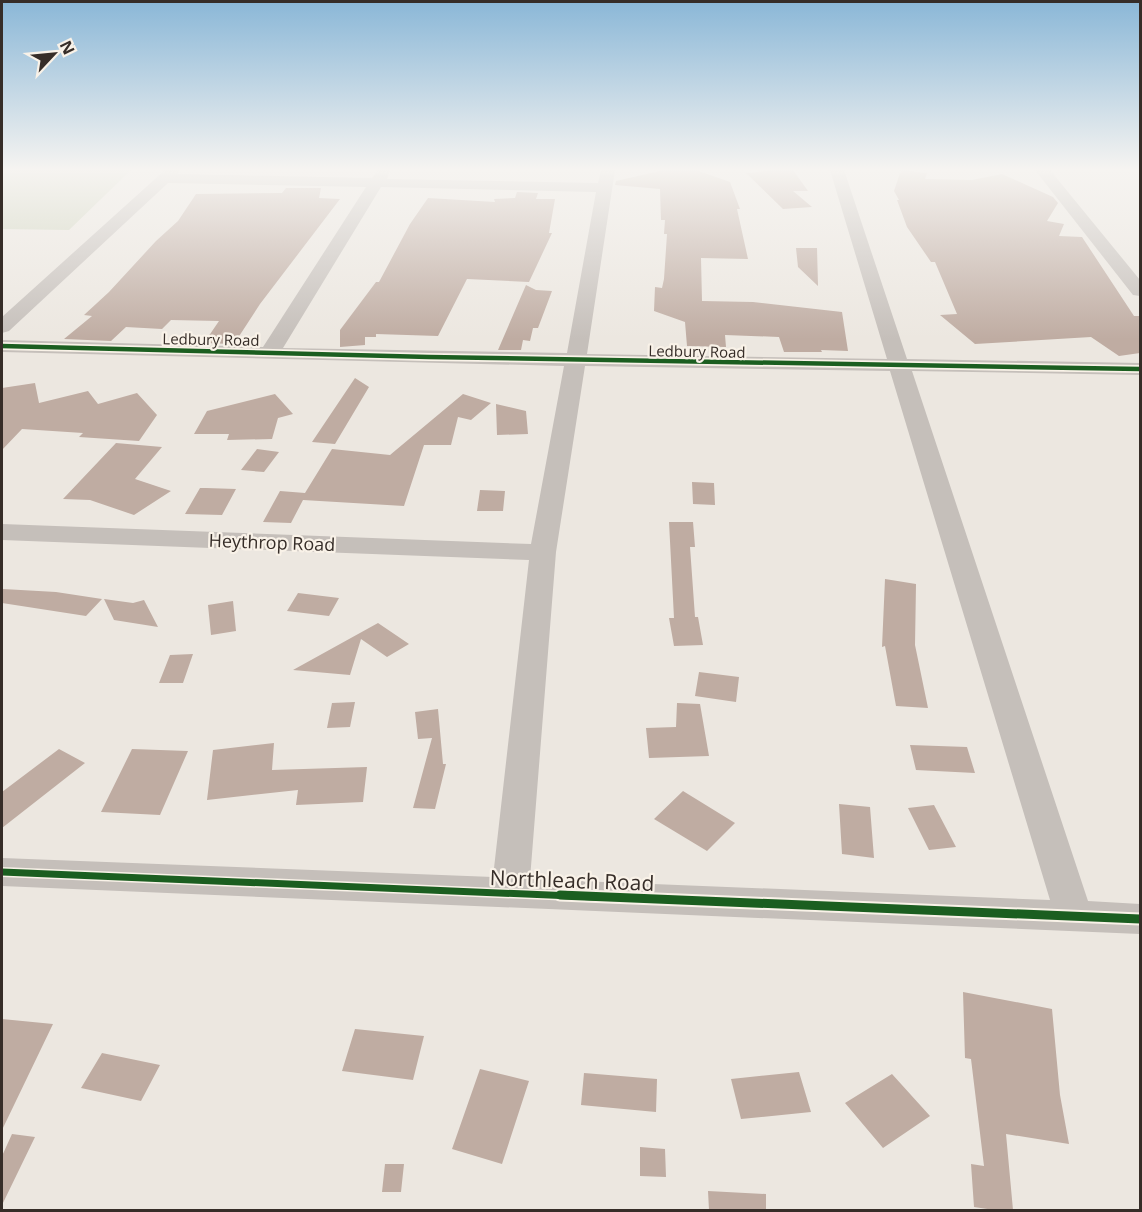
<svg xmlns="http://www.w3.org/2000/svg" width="1142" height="1212" font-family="'Open Sans',sans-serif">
<rect width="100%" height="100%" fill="#ece7e0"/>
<path fill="#cdd2bb" d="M 2,170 L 131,170 L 69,230 L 2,229 Z"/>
<path fill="#bfaca2" d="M 664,170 L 696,170 L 730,182 L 740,209 L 737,209 L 748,259 L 701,258 L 702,301 L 753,302 L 842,312 L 848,351 L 821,350 L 822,352 L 784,352 L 779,337 L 725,335 L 726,347 L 687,346 L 685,322 L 654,311 L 655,287 L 662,288 L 664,279 L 667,234 L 664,234 L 665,220 L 661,220 L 660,189 L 615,185 L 616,181 Z
M 776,170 L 793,170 L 808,191 L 793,191 L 812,207 L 783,209 L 746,173 Z
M 901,170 L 927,173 L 925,179 L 972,180 L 1002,174 L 1053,197 L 1058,203 L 1047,221 L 1064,224 L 1059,236 L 1082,237 L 1134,316 L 1140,316 L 1140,353 L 1119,356 L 1091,337 L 975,344 L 940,315 L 957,314 L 935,262 L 931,262 L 907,227 L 897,200 L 899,200 L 894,191 Z
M 286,188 L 321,188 L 319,198 L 340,199 L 260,304 L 234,344 L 204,343 L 219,321 L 171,320 L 162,329 L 126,327 L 111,341 L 64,339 L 92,316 L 84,315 L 109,292 L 156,241 L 178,221 L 196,194 L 282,193 Z
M 517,192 L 538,193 L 536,199 L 555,199 L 549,233 L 552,233 L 529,282 L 467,279 L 438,336 L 376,334 L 376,337 L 365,337 L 365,345 L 340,347 L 340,330 L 376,282 L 379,282 L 410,224 L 428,198 L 495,202 L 494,199 L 515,198 Z
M 796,248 L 817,248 L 818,286 L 798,267 Z
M 526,285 L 536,290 L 552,291 L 538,328 L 533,328 L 530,341 L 523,340 L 521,350 L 498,350 Z
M 355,378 L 369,387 L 335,444 L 312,442 Z
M 35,383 L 39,403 L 88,391 L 98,404 L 137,393 L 157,415 L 139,441 L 79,437 L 83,433 L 22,429 L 2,450 L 2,388 Z
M 275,394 L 293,414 L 278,418 L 272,439 L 227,440 L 229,434 L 194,434 L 207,411 Z
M 463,394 L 491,403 L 471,420 L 458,417 L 451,445 L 424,445 L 404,506 L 303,500 L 291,523 L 263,522 L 280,491 L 305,493 L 332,449 L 390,455 Z
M 496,404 L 526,411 L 528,434 L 497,435 Z
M 116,443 L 162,447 L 135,479 L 171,491 L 134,515 L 90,500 L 63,499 Z
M 257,449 L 279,452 L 264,472 L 241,470 Z
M 692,482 L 714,483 L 715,505 L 693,504 Z
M 200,488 L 206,488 L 236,489 L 222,515 L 185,514 Z
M 480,490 L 505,491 L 503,511 L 477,511 Z
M 669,522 L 693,522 L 695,547 L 690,547 L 695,617 L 698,617 L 703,645 L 674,646 L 669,618 L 674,618 Z
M 885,579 L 916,584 L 915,645 L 928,708 L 896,706 L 885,646 L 882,647 Z
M 3,589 L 56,592 L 102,599 L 86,616 L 2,603 Z
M 298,593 L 339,598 L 329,616 L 287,611 Z
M 104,599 L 133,603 L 144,600 L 158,627 L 114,620 Z
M 233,601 L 236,631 L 211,635 L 208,605 Z
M 378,623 L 409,644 L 387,657 L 361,639 L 350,675 L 293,670 Z
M 193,654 L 183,683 L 159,683 L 170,655 Z
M 699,672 L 739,677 L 736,702 L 695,696 Z
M 355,702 L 350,727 L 327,728 L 332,703 Z
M 677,703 L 700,704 L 709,756 L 649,758 L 646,728 L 676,727 Z
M 438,709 L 443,764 L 446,764 L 435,809 L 413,808 L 432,738 L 418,739 L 415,712 Z
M 274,743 L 272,770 L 367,767 L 363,802 L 296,805 L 298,790 L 207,800 L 213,750 Z
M 910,745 L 967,747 L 975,773 L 916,770 Z
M 59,749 L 85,763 L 2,828 L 2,792 Z
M 132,749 L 188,751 L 160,815 L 101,812 Z
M 683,791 L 735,823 L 707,851 L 654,819 Z
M 839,804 L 870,807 L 874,858 L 842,854 Z
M 934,805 L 956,847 L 929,850 L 908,808 Z
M 963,992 L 1052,1009 L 1060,1095 L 1069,1144 L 1006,1134 L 1013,1210 L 994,1210 L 974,1207 L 971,1164 L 984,1166 L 971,1059 L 965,1058 Z
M 2,1019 L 53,1024 L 2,1130 Z
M 355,1029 L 424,1036 L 413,1080 L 342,1071 Z
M 102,1053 L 160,1065 L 141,1101 L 81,1088 Z
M 480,1069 L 529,1081 L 502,1164 L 452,1149 Z
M 799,1072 L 811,1112 L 741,1119 L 731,1079 Z
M 584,1073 L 657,1079 L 656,1112 L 581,1105 Z
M 892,1074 L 930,1116 L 883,1148 L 845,1103 Z
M 12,1134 L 35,1137 L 2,1205 L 2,1156 Z
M 640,1147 L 665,1149 L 666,1177 L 640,1176 Z
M 385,1164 L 404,1164 L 401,1192 L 382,1192 Z
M 708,1191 L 766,1194 L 766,1210 L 709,1210 Z"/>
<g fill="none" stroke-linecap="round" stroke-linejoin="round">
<path fill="#c5bfba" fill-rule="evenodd" d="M 165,170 L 180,170 L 177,174 L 372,178 L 378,170 L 390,170 L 387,179 L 598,183 L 601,170 L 615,170 L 587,354 L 887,359 L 830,170 L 844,170 L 907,359 L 1140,363 L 1140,375 L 912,371 L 1088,901 L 1140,904 L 1140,934 L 2,886 L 2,858 L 493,877 L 529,560 L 2,540 L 2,524 L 531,544 L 564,366 L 2,352 L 2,340 L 263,347 L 366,187 L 168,183 L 9,331 L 2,333 L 2,317 ZM 381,187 L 596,192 L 567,353 L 283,348 ZM 585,366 L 890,371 L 1050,900 L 530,879 L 556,552 Z
M 1035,170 L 1050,170 L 1140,280 L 1140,296 L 1133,295 Z"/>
<g stroke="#f9f2e8" stroke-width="8">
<path id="cycleway-far2" d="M 2,346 L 429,357 L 1140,369"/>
</g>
<g stroke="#f9f2e8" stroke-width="10">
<path id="cycleway-far1" d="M 2,872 L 596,897"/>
</g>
<g stroke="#f9f2e8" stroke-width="13">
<path id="cycleway" d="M 560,895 L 1140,919"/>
</g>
<use href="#cycleway-far2" stroke="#1b5e20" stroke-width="4.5"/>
<use href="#cycleway-far1" stroke="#1b5e20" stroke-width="7"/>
<use href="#cycleway" stroke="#1b5e20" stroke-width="9"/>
</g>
<linearGradient id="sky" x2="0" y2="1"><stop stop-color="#8ab7d7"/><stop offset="0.5" stop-color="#f6f4f1"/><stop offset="1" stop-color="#f6f4f1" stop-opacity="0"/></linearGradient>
<rect width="1142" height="339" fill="url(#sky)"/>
<g text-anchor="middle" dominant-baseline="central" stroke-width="4.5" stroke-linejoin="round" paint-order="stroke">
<g font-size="15" fill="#362d28" stroke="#f9f2e8">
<text transform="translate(211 339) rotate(1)">Ledbury Road</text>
<text transform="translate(697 351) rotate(1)">Ledbury Road</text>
</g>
<g font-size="18" fill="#362d28" stroke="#f9f2e8">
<text transform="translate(272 542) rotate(2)">Heythrop Road</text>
</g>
<g font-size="21" fill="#362d28" stroke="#f9f2e8">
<text transform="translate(572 880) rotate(2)">Northleach Road</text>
</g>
</g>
<rect width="1142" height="1212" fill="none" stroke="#362d28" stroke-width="6"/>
<g transform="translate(54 54) rotate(64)" stroke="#f9f2e8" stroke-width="4.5" paint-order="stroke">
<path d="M0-4.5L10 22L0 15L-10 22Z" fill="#362d28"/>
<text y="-9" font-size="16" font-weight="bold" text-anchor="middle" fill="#362d28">N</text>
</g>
</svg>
